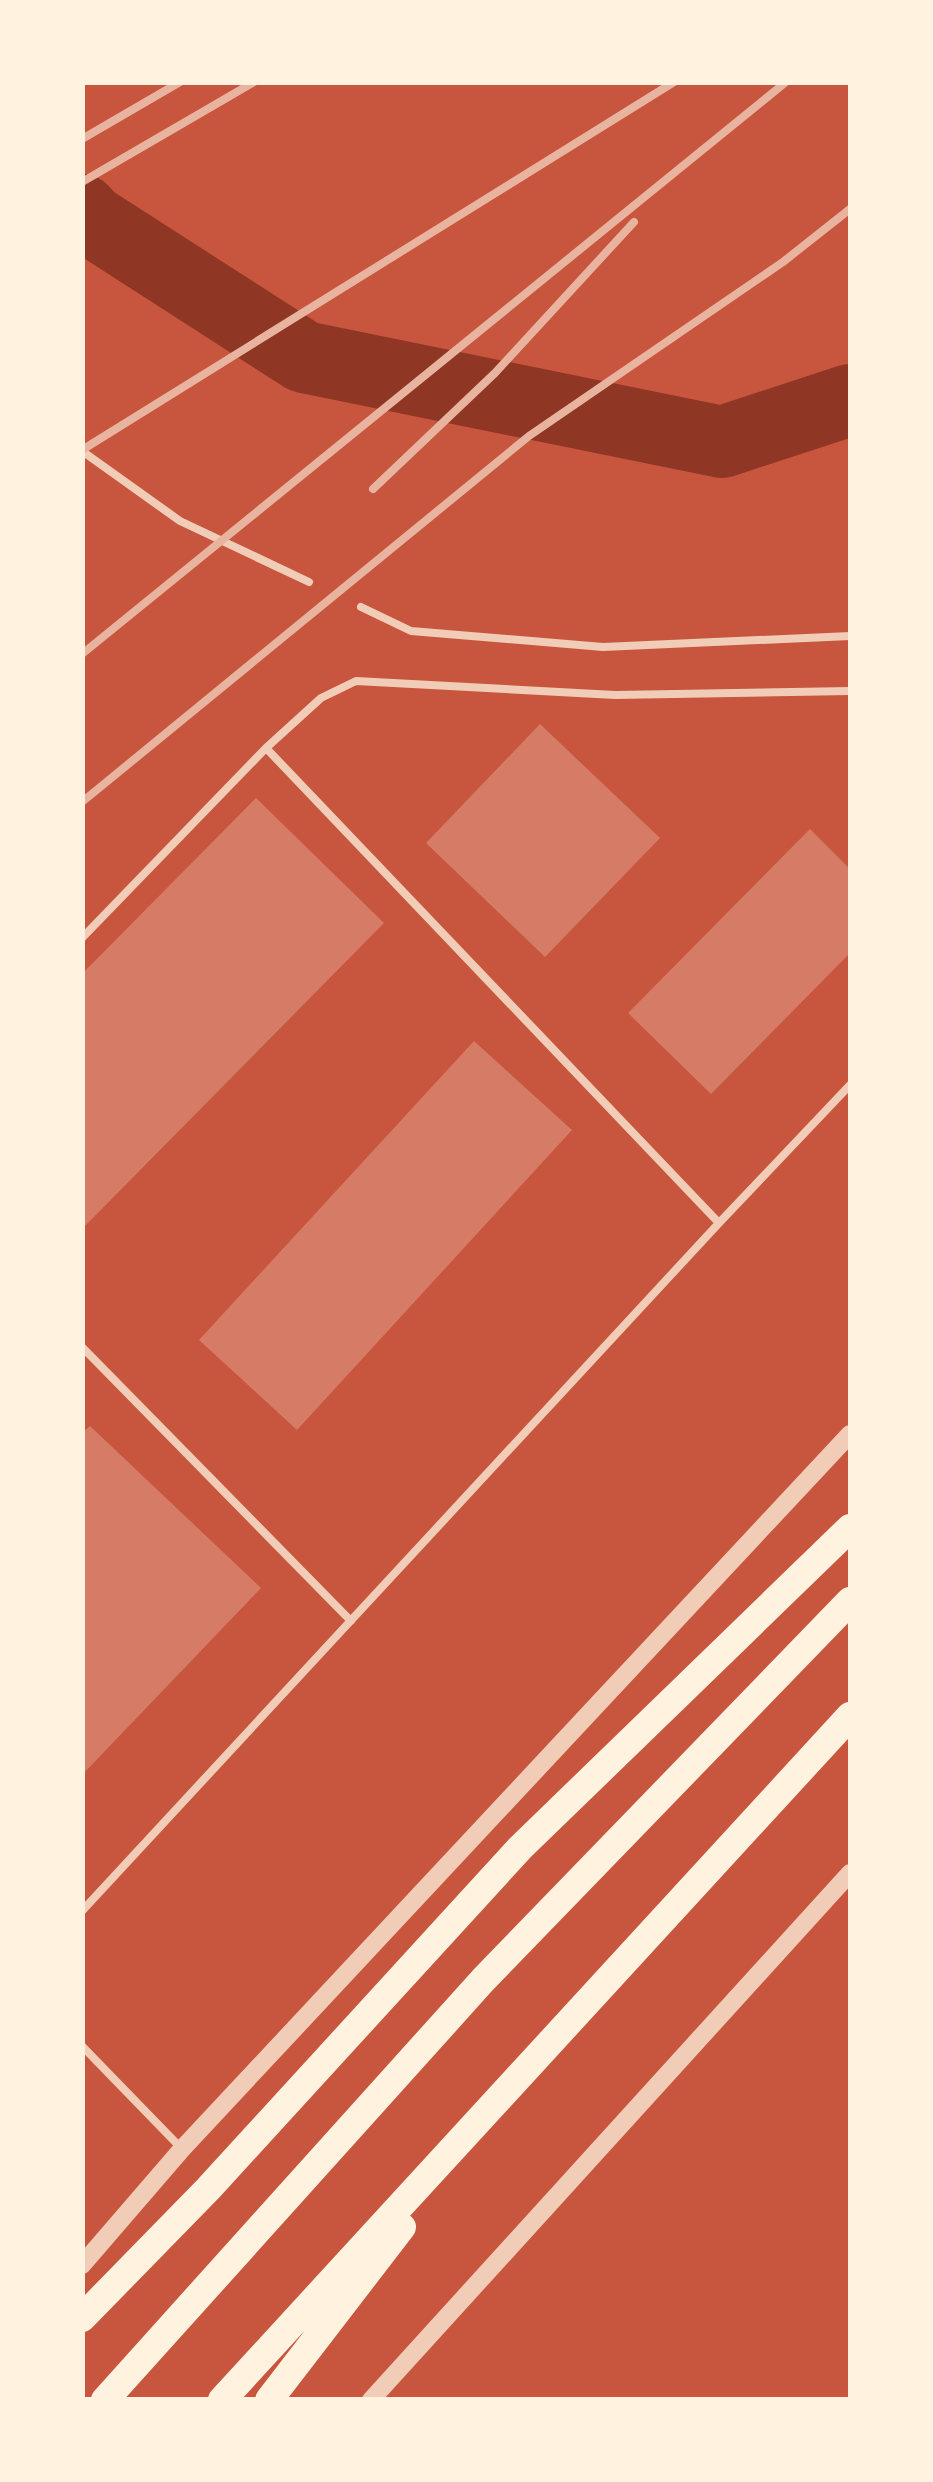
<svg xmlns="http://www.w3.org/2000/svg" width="933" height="2482" viewBox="0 0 933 2482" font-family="'Nunito Sans',sans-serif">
	<rect width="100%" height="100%" fill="#c8553d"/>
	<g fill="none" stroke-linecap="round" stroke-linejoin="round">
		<path stroke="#8f3625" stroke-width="72" d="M 82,210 L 91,220 L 304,357 L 722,442 L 850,400"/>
	</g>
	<path fill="#d67c66" d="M 540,724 L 660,838 L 545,957 L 426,843 Z
		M 256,798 L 384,923 L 82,1229 L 82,974 Z
		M 810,829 L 850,869 L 850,953 L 711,1094 L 628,1013 Z
		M 474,1041 L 572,1130 L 297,1430 L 199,1340 Z
		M 90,1426 L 261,1588 L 82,1775 L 82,1433 Z"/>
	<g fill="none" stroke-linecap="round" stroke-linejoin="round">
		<path stroke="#f1ccb7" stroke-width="8" d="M 82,451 L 180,521 L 309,582
			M 361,607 L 411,631 L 603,647 L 850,636
			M 266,748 L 719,1223
			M 82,938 L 266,748 L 321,698 L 356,681 L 615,695 L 850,691
			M 82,1347 L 351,1621
			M 82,1911 L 719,1223 L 850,1085
			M 82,2046 L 182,2149"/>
		<path stroke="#f1ccb7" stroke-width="18" d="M 82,2265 L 182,2149 L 850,1434
			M 371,2400 L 850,1873"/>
		<path stroke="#fff3e0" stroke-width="28" d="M 82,2318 L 208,2189 L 520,1848 L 850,1528
			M 105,2400 L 483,1980 L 850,1601
			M 222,2400 L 850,1716
			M 269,2400 L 402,2227"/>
		<path stroke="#e9b49f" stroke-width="8" d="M 82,139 L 180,82
			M 82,182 L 254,82
			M 82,450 L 674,82
			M 373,489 L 495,373 L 634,222
			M 82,654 L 786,82
			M 82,802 L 529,436 L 783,262 L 850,209"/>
	</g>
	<rect width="933" height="2482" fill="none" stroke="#fff3e0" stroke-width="170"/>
</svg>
